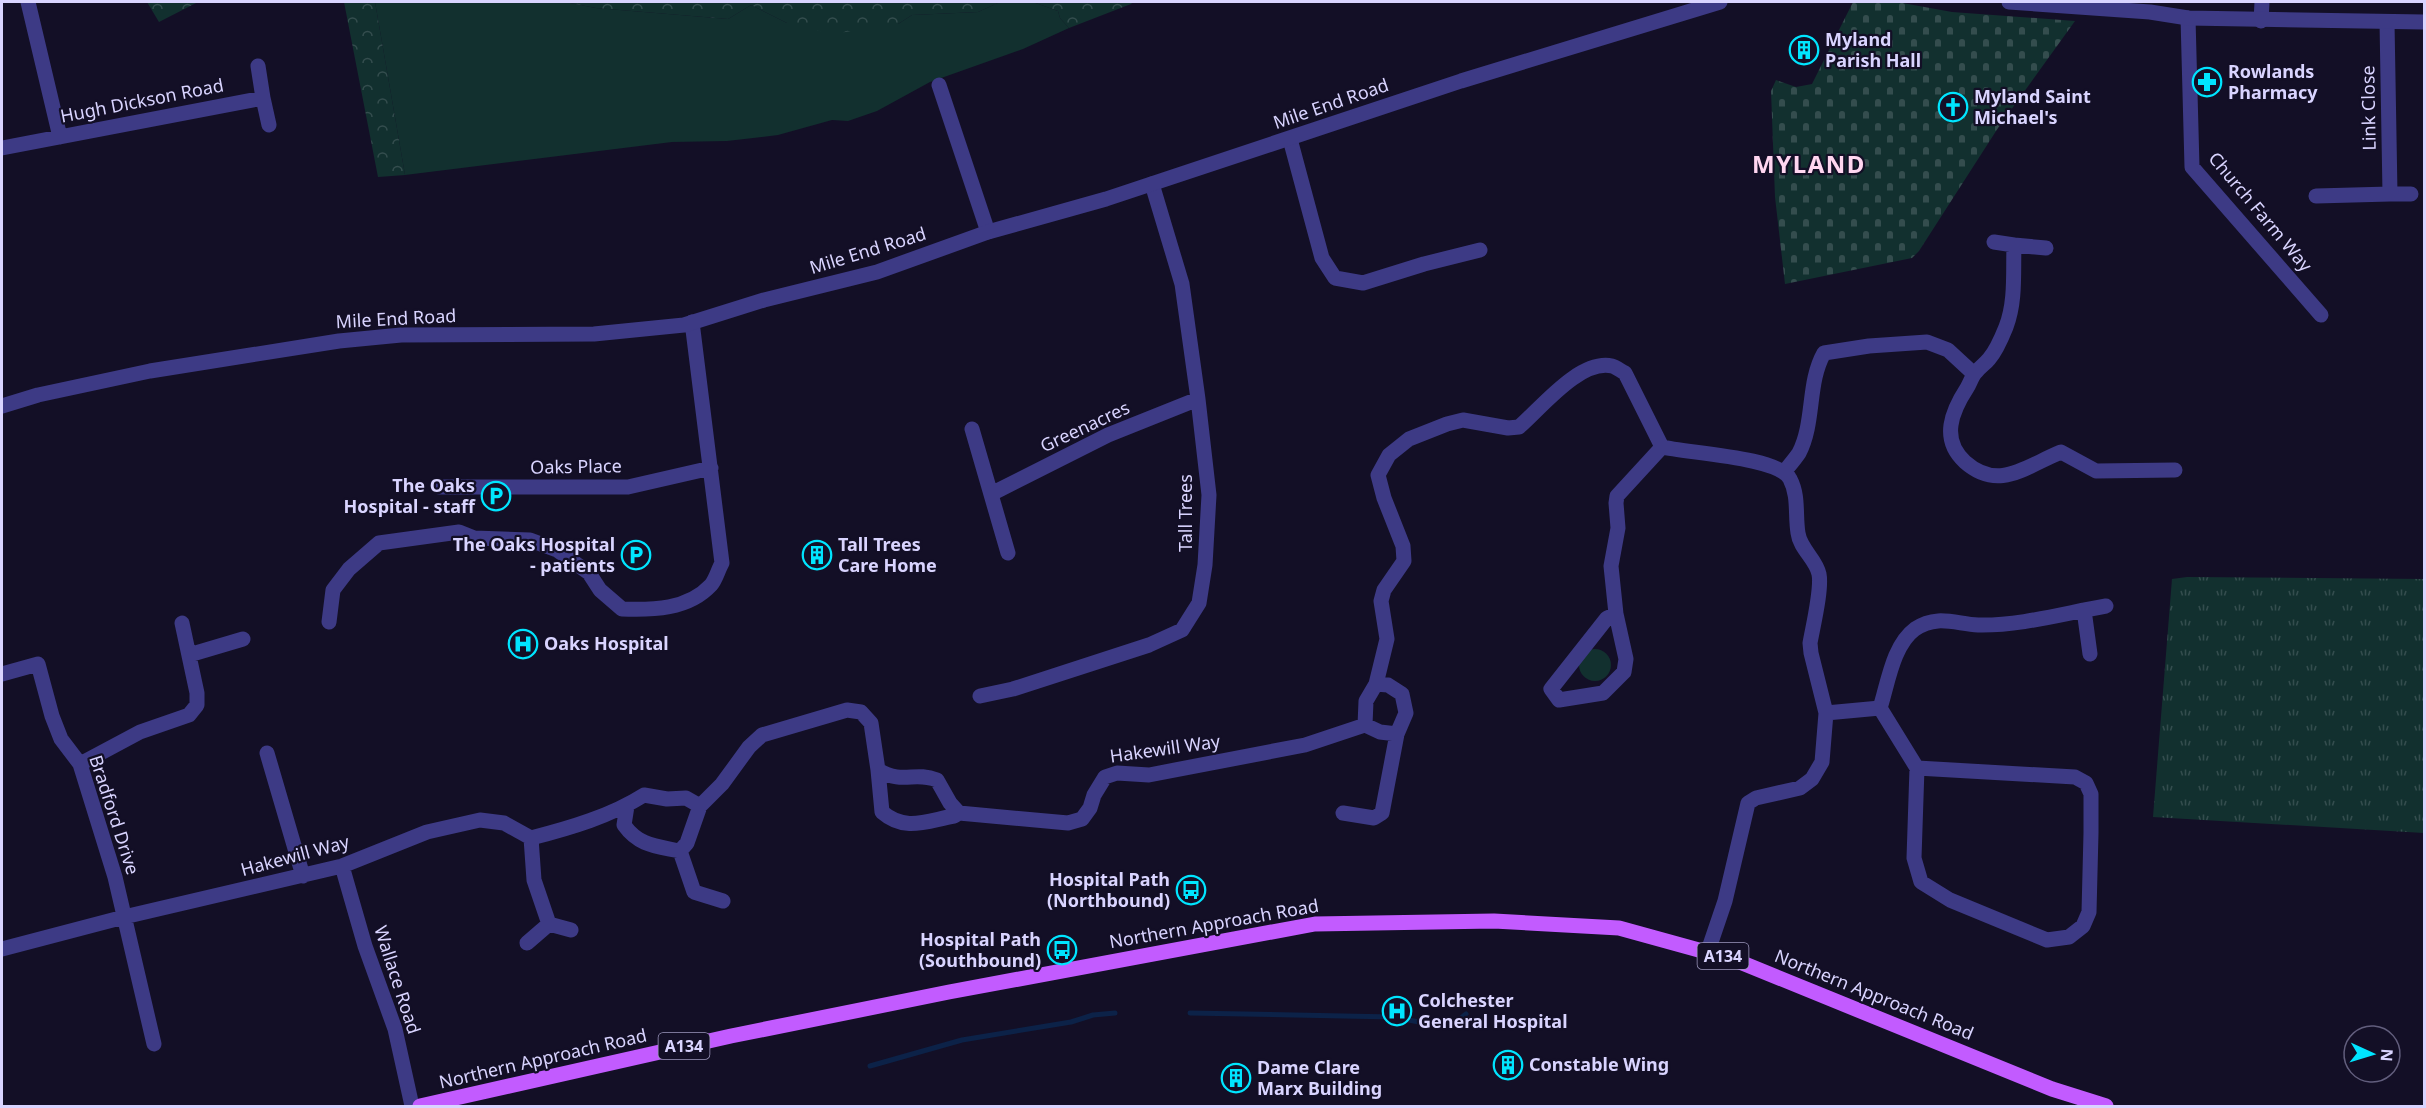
<svg xmlns="http://www.w3.org/2000/svg" width="2426" height="1108" viewBox="0 0 2426 1108" font-family="'Noto Sans',sans-serif">
	<defs>
		<pattern id="forest-crowns" width="20" height="18" patternUnits="userSpaceOnUse" patternTransform="scale(1.5)"><rect width="20" height="18" fill="#12302f"/><path d="M2 6a3 3 0 1 1 6 0M12 15a3 3 0 1 1 6 0" fill="none" stroke="#344d4e"/></pattern>
		<pattern id="cemetery-stones" width="16" height="16" patternUnits="userSpaceOnUse" patternTransform="scale(1.5)"><rect width="16" height="16" fill="#12302f"/><path d="M2 7V4a2 2 0 0 1 4 0v3zM10 15v-3a2 2 0 0 1 4 0v3z" fill="#344d4e"/></pattern>
		<pattern id="park-tufts" width="24" height="20" patternUnits="userSpaceOnUse" patternTransform="scale(1.5)"><rect width="24" height="20" fill="#12302f"/><path d="M3 7l-1-3M5 7V3M7 7l1-3M15 17l-1-3M17 17v-4M19 17l1-3" fill="none" stroke="#344d4e"/></pattern>
	</defs>
	<rect width="100%" height="100%" fill="#130f26"/>
	<path fill="#12302f" d="M 375,2 L 565,2 L 596,8 L 728,19 L 751,5 L 787,23 L 898,24 L 912,15 L 978,12 L 1000,2 L 1033,2 L 1058,11 L 1060,18 L 1069,28 L 1023,49 L 930,82 L 877,111 L 848,121 L 832,120 L 778,135 L 727,141 L 672,142 L 405,175 Z
		M1579 665a16 16 0 1 1 32 0a16 16 0 1 1-32 0Z"/>
	<path fill="url(#forest-crowns)" d="M 147,2 L 198,2 L 159,22 Z
		M 344,2 L 375,2 L 405,175 L 378,177 Z
		M 565,2 L 1000,2 L 978,12 L 912,15 L 898,24 L 832,34 L 787,23 L 751,5 L 728,19 L 596,8 Z
		M 1033,2 L 1133,2 L 1131,4 L 1069,28 L 1060,18 L 1058,11 Z"/>
	<path fill="url(#cemetery-stones)" d="M 1853,2 L 1897,2 L 1952,12 L 2075,21 L 1998,128 L 1919,251 L 1912,258 L 1785,284 L 1775,197 L 1771,91 L 1776,80 L 1796,87 L 1812,84 Z"/>
	<path fill="url(#park-tufts)" d="M 2187,577 L 2424,579 L 2424,833 L 2153,817 L 2172,579 Z"/>
	<g fill="none" stroke-linecap="round" stroke-linejoin="round">
		<path stroke="#0c2248" stroke-width="5" d="M 1190,1013 L 1393,1017 L 1440,1026 L 1456,1022 L 1466,1014
			M 870,1066 L 962,1040 L 1071,1022 L 1093,1015 L 1115,1013"/>
		<path stroke="#3d3a85" stroke-width="15" d="M 28,2 L 60,137
			M 2188,18 L 2192,167 L 2321,315
			M 2261,21 L 2262,2
			M 258,66 L 263,98
			M 939,85 L 988,232
			M 1290,139 L 1322,258 L 1335,278 L 1363,283 L 1424,264 L 1480,250
			M 2,148 L 263,98 L 269,125
			M 2390,194 L 2411,194
			M 2316,196 L 2390,194 L 2387,22
			M 1994,242 L 2014,245 C 2013,272 2016,301 2006,327 C 2002,337 1996,351 1989,359 C 1985,364 1980,367 1976,372 C 1972,376 1970,383 1967,388 C 1952,411 1940,439 1965,462 C 1999,492 2026,466 2061,452 L 2096,471 L 2175,470
			M 2014,245 L 2046,248
			M 972,429 L 1008,553
			M 1784,472 C 1789,466 1795,459 1799,453 C 1815,422 1807,383 1824,353 L 1869,346 L 1927,342 L 1948,350 L 1974,374
			M 439,487 L 628,487 L 711,468
			M 991,494 L 1108,435 L 1198,399
			M 2084,610 L 2090,654
			M 1616,614 L 1626,659 L 1624,672 L 1603,693 L 1559,700 L 1551,689 L 1607,618 L 1616,614 L 1611,566 L 1618,528 L 1616,503 L 1617,496 L 1662,447
			M 329,622 L 333,590 L 349,569 L 379,543 L 459,532 L 474,538 L 530,540 L 557,550 L 589,573 L 600,590 L 622,609 C 652,610 688,610 711,585 C 716,579 718,570 722,563 L 692,322
			M 189,655 L 243,639
			M 2,674 L 38,664 L 52,716 L 61,739 L 80,764 L 115,877 L 154,1044
			M 980,696 L 1013,689 L 1149,645 L 1182,630 L 1199,603 L 1205,565 L 1209,495 L 1198,399 L 1182,284 L 1152,184
			M 1880,708 C 1888,683 1893,645 1915,629 C 1937,614 1956,624 1978,625 C 2020,626 2065,613 2106,606
			M 1826,713 L 1880,708 L 1917,768 L 1914,858 L 1921,882 L 1950,900 L 2047,940 L 2069,937 L 2083,926 L 2089,912 L 2091,833 L 2091,794 L 2086,783 L 2075,777 L 1917,768
			M 1365,725 L 1366,701 L 1376,684 L 1387,639 L 1381,601 L 1384,590 L 1404,561 L 1403,546 L 1384,498 L 1378,475 L 1389,455 L 1409,439 L 1447,424 L 1463,420 L 1508,428 L 1519,427 C 1542,407 1580,359 1612,366 C 1616,367 1621,371 1625,373 L 1662,447 C 1687,453 1779,457 1790,479 C 1799,496 1795,515 1798,533 C 1800,549 1816,559 1819,574 C 1822,589 1813,626 1810,643 L 1811,653 L 1826,713 L 1822,762 L 1812,779 L 1800,788 L 1756,798 L 1748,803 L 1725,901 L 1708,951
			M 267,753 L 303,876
			M 80,764 L 140,732 L 189,715 L 197,705 L 197,693 L 182,623
			M 878,770 L 882,812 C 905,832 926,821 954,816 L 959,813 L 1068,823 L 1082,819 L 1090,808 L 1094,795 L 1105,777 L 1117,773 L 1149,775 L 1305,745 L 1365,725 L 1380,732 L 1397,734
			M 627,806 L 624,825 C 639,846 656,846 680,851 L 687,843 L 700,806 L 722,784 L 749,747 L 762,735 L 847,710 L 861,712 L 871,723 L 878,770 C 904,785 913,771 937,780 L 950,803 L 959,813
			M 1343,813 L 1374,818 L 1382,813 L 1397,734 L 1406,713 L 1402,694 L 1388,685 L 1376,684
			M 531,838 L 534,880 L 549,924
			M 680,851 L 694,892 L 723,901
			M 342,866 L 365,946 L 395,1029 L 412,1106
			M 527,943 L 549,924 L 571,930
			M 2,949 L 124,917 L 342,866 L 427,832 L 480,820 L 504,823 L 531,838 C 570,828 611,816 644,795 L 667,799 L 686,798 L 700,806"/>
		<path stroke="#3d3a85" stroke-width="15" d="M 2009,2 L 2150,12 L 2188,18 L 2424,22
			M 2,406 L 38,395 L 150,371 L 339,341 L 401,335 L 594,334 L 684,325 L 764,300 L 877,272 L 988,232 L 1106,199 L 1461,81 L 1720,2"/>
		<path stroke="#c25bff" stroke-width="15" d="M 420,1106 L 731,1036 L 949,992 L 1315,924 L 1494,921 L 1619,928 L 1735,960 L 2052,1089 L 2106,1106"/>
	</g>
	<defs>
		<g id="building-ring" transform="scale(1.5)"><circle r="9.5" fill="#130f26" stroke="#00e5ff" stroke-width="1.5"/><path d="M-4-6H4V6H1V3H-1V6H-4ZM-2.5-4.3h1.7v1.8h-1.7ZM.8-4.3h1.7v1.8H.8ZM-2.5-1h1.7V.8h-1.7ZM.8-1h1.7V.8H.8Z" fill="#00e5ff"/></g>
		<g id="pharmacy-ring" transform="scale(1.5)"><circle r="9.5" fill="#130f26" stroke="#00e5ff" stroke-width="1.5"/><path d="M-2-6h4v4h4v4h-4v4h-4v-4h-4v-4h4Z" fill="#00e5ff"/></g>
		<g id="church-ring" transform="scale(1.5)"><circle r="9.5" fill="#130f26" stroke="#00e5ff" stroke-width="1.5"/><path d="M-1.2-6h2.4v3.5h3.3v2.4h-3.3V6h-2.4V-.1h-3.3v-2.4h3.3Z" fill="#00e5ff"/></g>
		<g id="parking-ring" transform="scale(1.5)"><circle r="9.5" fill="#130f26" stroke="#00e5ff" stroke-width="1.5"/><path d="M-3.5-5.5H1a3.5 3.5 0 0 1 0 7H-1V5.5H-3.5ZM-1-3.4V-.6H.8a1.4 1.4 0 0 0 0-2.8Z" fill="#00e5ff"/></g>
		<g id="hospital-ring" transform="scale(1.5)"><circle r="9.5" fill="#130f26" stroke="#00e5ff" stroke-width="1.5"/><path d="M-5-5h3v3.5h4V-5h3V5h-3V1.5h-4V5h-3Z" fill="#00e5ff"/></g>
		<g id="bus-ring" transform="scale(1.5)"><circle r="9.5" fill="#130f26" stroke="#00e5ff" stroke-width="1.5"/><path d="M-5-6H5V4H4V6H2V4H-2V6H-4V4H-5ZM-3.5-4V0h7V-4ZM-3.5 1.2v1.5H-2V1.2ZM2 1.2v1.5H3.5V1.2Z" fill="#00e5ff"/></g>
	</defs>
	<g fill-rule="evenodd">
		<use href="#building-ring" x="1804" y="50"/>
		<use href="#pharmacy-ring" x="2207" y="82"/>
		<use href="#church-ring" x="1953" y="107"/>
		<use href="#parking-ring" x="496" y="496"/>
		<use href="#parking-ring" x="636" y="555"/>
		<use href="#building-ring" x="817" y="555"/>
		<use href="#hospital-ring" x="523" y="644"/>
		<use href="#bus-ring" x="1191" y="890"/>
		<use href="#bus-ring" x="1062" y="950"/>
		<use href="#hospital-ring" x="1397" y="1011"/>
		<use href="#building-ring" x="1508" y="1065"/>
		<use href="#building-ring" x="1236" y="1078"/>
	</g>
	<g text-anchor="middle" stroke-width="4.5" stroke-linejoin="round" paint-order="stroke">
		<g fill="#130f26" stroke="#9e99be" stroke-width="1.5">
			<rect x="1697.5" y="943" width="51" height="26" rx="4.5"/>
			<rect x="658.5" y="1033" width="51" height="26" rx="4.5"/>
		</g>
		<g font-size="16" font-weight="bold" fill="#d9d4ff">
			<text x="1723" y="962">A134</text>
			<text x="684" y="1052">A134</text>
		</g>
		<g font-size="18" font-weight="bold" fill="#d9d4ff" stroke="#130f26" text-anchor="start">
			<text x="1825" y="46">Myland<tspan x="1825" dy="21">Parish Hall</tspan></text>
			<text x="2228" y="78">Rowlands<tspan x="2228" dy="21">Pharmacy</tspan></text>
			<text x="1974" y="103">Myland Saint<tspan x="1974" dy="21">Michael's</tspan></text>
			<text x="475" y="492" text-anchor="end">The Oaks<tspan x="475" dy="21">Hospital - staff</tspan></text>
			<text x="615" y="551" text-anchor="end">The Oaks Hospital<tspan x="615" dy="21">- patients</tspan></text>
			<text x="838" y="551">Tall Trees<tspan x="838" dy="21">Care Home</tspan></text>
			<text x="544" y="650">Oaks Hospital</text>
			<text x="1170" y="886" text-anchor="end">Hospital Path<tspan x="1170" dy="21">(Northbound)</tspan></text>
			<text x="1041" y="946" text-anchor="end">Hospital Path<tspan x="1041" dy="21">(Southbound)</tspan></text>
			<text x="1418" y="1007">Colchester<tspan x="1418" dy="21">General Hospital</tspan></text>
			<text x="1529" y="1071">Constable Wing</text>
			<text x="1257" y="1074">Dame Clare<tspan x="1257" dy="21">Marx Building</tspan></text>
		</g>
		<g font-size="18" fill="#d9d4ff" stroke="#130f26">
			<text transform="translate(142 101) rotate(-11)" y="6">Hugh Dickson Road</text>
			<text transform="translate(1331 104) rotate(-19)" y="6">Mile End Road</text>
			<text transform="translate(2369 108) rotate(-91)" y="6">Link Close</text>
			<text transform="translate(2260 212) rotate(50)" y="6">Church Farm Way</text>
			<text transform="translate(868 251) rotate(-17)" y="6">Mile End Road</text>
			<text transform="translate(396 319) rotate(-3)" y="6">Mile End Road</text>
			<text transform="translate(1085 427) rotate(-25)" y="6">Greenacres</text>
			<text transform="translate(576 467) rotate(-1)" y="6">Oaks Place</text>
			<text transform="translate(1186 513) rotate(-90)" y="6">Tall Trees</text>
			<text transform="translate(1165 749) rotate(-8)" y="6">Hakewill Way</text>
			<text transform="translate(114 815) rotate(72)" y="6">Bradford Drive</text>
			<text transform="translate(295 856) rotate(-15)" y="6">Hakewill Way</text>
			<text transform="translate(1214 924) rotate(-10)" y="6">Northern Approach Road</text>
			<text transform="translate(397 980) rotate(72)" y="6">Wallace Road</text>
			<text transform="translate(1874 995) rotate(22)" y="6">Northern Approach Road</text>
			<text transform="translate(543 1059) rotate(-13)" y="6">Northern Approach Road</text>
		</g>
		<g font-size="24" font-weight="bold" letter-spacing="1.5" fill="#ffd6f0" stroke="#130f26">
			<text x="1809" y="173">MYLAND</text>
		</g>
	</g>
	<rect width="2426" height="1108" fill="none" stroke="#d9d4ff" stroke-width="6"/>
	<g transform="translate(2372 1054) rotate(94)"><circle r="28" fill="#130f26" stroke="#625e7d" stroke-width="1.5"/>
	<path d="M0-4.5L10 22L0 15L-10 22Z" fill="#00e5ff"/>
	<text y="-9" font-size="16" font-weight="bold" text-anchor="middle" fill="#d9d4ff">N</text>
	</g>
</svg>
